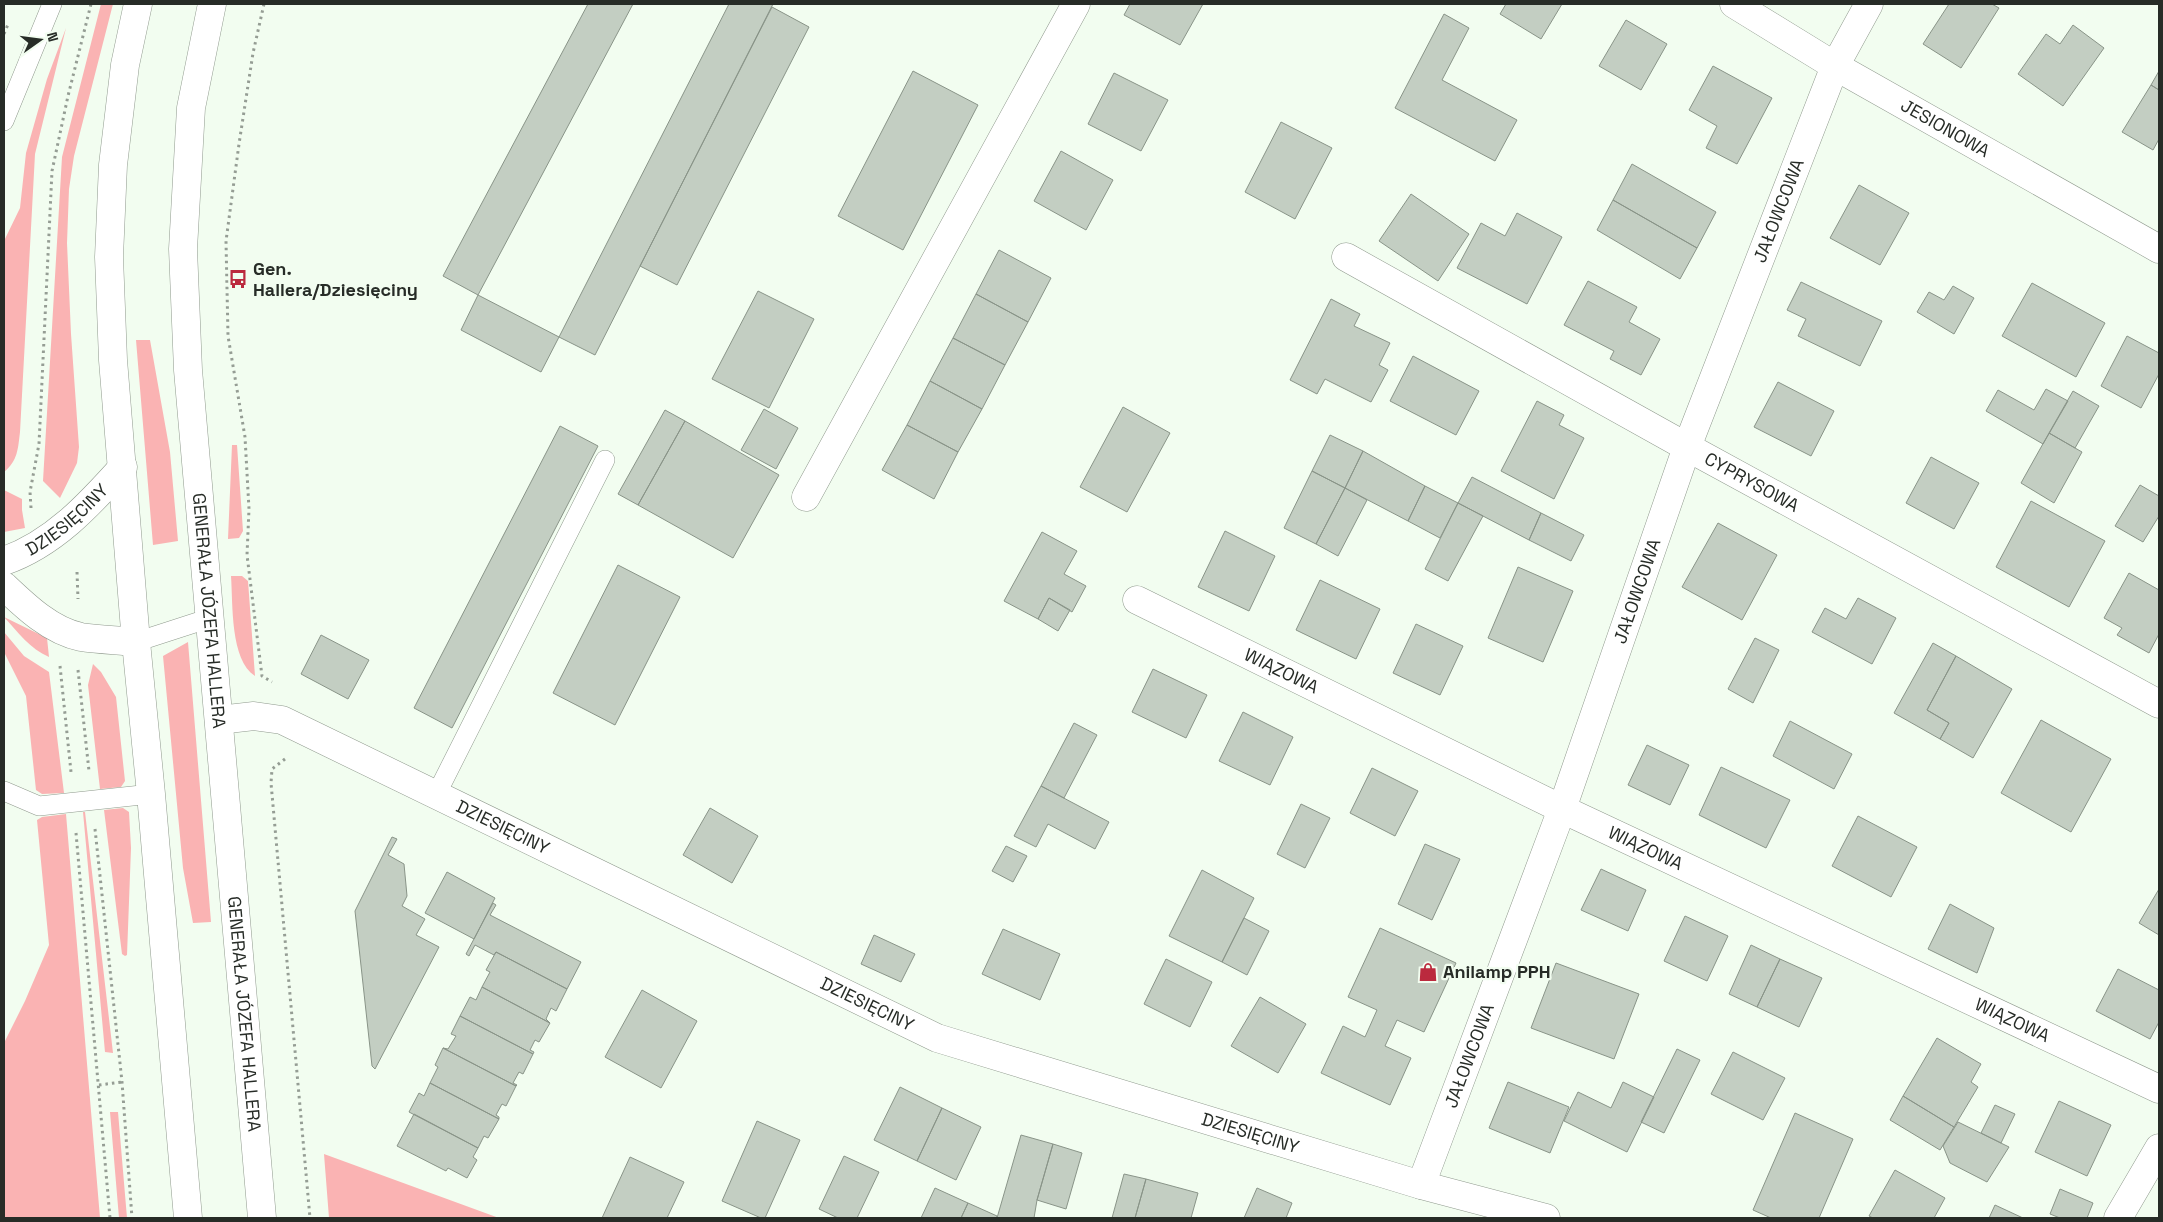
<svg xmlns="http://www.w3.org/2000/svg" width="2163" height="1222" viewBox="0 0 2163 1222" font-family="'Space Grotesk',sans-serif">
	<rect width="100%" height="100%" fill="#f2fdf0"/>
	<path fill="#fab3b3" d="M 101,4 L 113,4 L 74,156 L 69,189 L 67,243 L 71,334 L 79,447 L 77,463 L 60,498 L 43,481 L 62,157 Z
		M 66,28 L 35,154 L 20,432 C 18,448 18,461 4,472 L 4,241 L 20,208 L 26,153 L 47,79 Z
		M 136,340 L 150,340 L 170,452 L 178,541 L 153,545 Z
		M 232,445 L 237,445 L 243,531 L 239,538 L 228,539 Z
		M 4,490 L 22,499 L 22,510 L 25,528 L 4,532 Z
		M 231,576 L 242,576 L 248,581 L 255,676 C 230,660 233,604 231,576 Z
		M 4,617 L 47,638 L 49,657 C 30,649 18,632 4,617 Z
		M 4,632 L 24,656 L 49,672 L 64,793 L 42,794 L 36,790 L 26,696 L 4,652 Z
		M 188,642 L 211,922 L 193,923 L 183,868 L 163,656 Z
		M 93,664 L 101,672 L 116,697 L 125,781 L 121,787 L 100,789 L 88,685 Z
		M 123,808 L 129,812 L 131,848 L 127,955 L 125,956 L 122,954 L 104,810 Z
		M 83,812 L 85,812 L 113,1053 L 105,1052 Z
		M 66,814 L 100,1218 L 4,1218 L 4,1043 L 25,1001 L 49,945 L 37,820 L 42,817 Z
		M 110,1112 L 118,1112 L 127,1218 L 119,1218 Z
		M 324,1154 L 499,1218 L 329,1218 Z"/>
	<path fill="#c3cec2" stroke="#899488" d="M 588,4 L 633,4 L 478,295 L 443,276 Z
		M 729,4 L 773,4 L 595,355 L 559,337 Z
		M 1130,4 L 1203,4 L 1180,45 L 1124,15 Z
		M 1506,4 L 1562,4 L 1541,39 L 1500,14 Z
		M 1949,4 L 1992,4 L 1999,8 L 1961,68 L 1923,44 Z
		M 772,7 L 809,27 L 677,285 L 640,266 Z
		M 1444,14 L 1469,28 L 1442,80 L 1517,120 L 1495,161 L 1395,108 Z
		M 1626,20 L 1667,44 L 1641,90 L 1599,66 Z
		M 2073,25 L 2104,48 L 2063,106 L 2018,74 L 2046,34 L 2060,44 Z
		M 1713,66 L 1772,98 L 1737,164 L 1706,148 L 1717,126 L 1689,110 Z
		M 913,71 L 978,105 L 903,250 L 838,216 Z
		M 2159,71 L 2159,90 L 2151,85 Z
		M 1114,73 L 1168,100 L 1141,151 L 1088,124 Z
		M 2151,85 L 2159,90 L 2159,139 L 2153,150 L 2122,132 Z
		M 1281,122 L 1332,148 L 1295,219 L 1245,192 Z
		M 1061,151 L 1113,180 L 1086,230 L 1034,201 Z
		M 1632,164 L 1716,212 L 1697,248 L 1613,200 Z
		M 1859,185 L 1909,213 L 1880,265 L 1830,238 Z
		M 1411,194 L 1469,234 L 1438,281 L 1379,241 Z
		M 1613,200 L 1697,248 L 1680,279 L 1597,230 Z
		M 1517,213 L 1562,237 L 1527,304 L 1457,268 L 1481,223 L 1505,236 Z
		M 999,250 L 1051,278 L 1028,322 L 976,294 Z
		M 1588,281 L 1637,307 L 1629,322 L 1660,339 L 1641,375 L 1610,359 L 1614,351 L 1564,325 Z
		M 1801,282 L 1882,321 L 1860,366 L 1798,336 L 1806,319 L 1787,310 Z
		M 2032,283 L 2105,323 L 2076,377 L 2002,336 Z
		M 1953,286 L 1974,298 L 1954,334 L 1917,312 L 1929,292 L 1944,300 Z
		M 758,291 L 814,319 L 769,408 L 712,379 Z
		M 976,294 L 1028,322 L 1005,365 L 953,338 Z
		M 478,295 L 559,337 L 541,372 L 461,330 Z
		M 1331,299 L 1360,314 L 1354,326 L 1390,343 L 1379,365 L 1388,370 L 1371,402 L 1325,379 L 1317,394 L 1290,380 Z
		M 2127,336 L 2159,353 L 2159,374 L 2141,408 L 2101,386 Z
		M 953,338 L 1005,365 L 982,409 L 930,381 Z
		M 1413,356 L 1479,391 L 1456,435 L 1390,401 Z
		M 930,381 L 982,409 L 958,452 L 907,425 Z
		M 1778,382 L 1834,411 L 1811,456 L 1754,427 Z
		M 2046,389 L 2068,401 L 2043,444 L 1986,411 L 1998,390 L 2034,410 Z
		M 2073,391 L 2099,406 L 2075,448 L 2049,433 Z
		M 1537,401 L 1564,415 L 1559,425 L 1584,438 L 1554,499 L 1501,471 Z
		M 1123,407 L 1170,433 L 1127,512 L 1080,487 Z
		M 764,409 L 798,428 L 776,469 L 741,450 Z
		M 665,410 L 685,421 L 638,505 L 618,494 Z
		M 685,421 L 779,475 L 733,558 L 638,505 Z
		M 907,425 L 958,452 L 934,499 L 882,470 Z
		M 560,426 L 598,446 L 452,728 L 414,708 Z
		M 2049,433 L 2082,452 L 2054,503 L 2021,483 Z
		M 1330,435 L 1363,451 L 1345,488 L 1312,471 Z
		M 1363,451 L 1425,486 L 1408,521 L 1345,488 Z
		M 1931,457 L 1979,483 L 1954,529 L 1906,503 Z
		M 1312,471 L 1345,488 L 1316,544 L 1284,528 Z
		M 1472,477 L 1541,513 L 1529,540 L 1458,503 Z
		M 2140,485 L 2159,496 L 2159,516 L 2143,542 L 2115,526 Z
		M 1425,486 L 1458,503 L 1440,538 L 1408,521 Z
		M 1345,488 L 1367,500 L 1338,556 L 1316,544 Z
		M 2031,501 L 2105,541 L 2069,607 L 1996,567 Z
		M 1458,503 L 1483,516 L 1448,581 L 1425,569 Z
		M 1541,513 L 1584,535 L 1571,561 L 1529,540 Z
		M 1718,523 L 1777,555 L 1742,620 L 1682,587 Z
		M 1225,531 L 1275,556 L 1249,611 L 1198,587 Z
		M 1042,532 L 1077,551 L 1064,574 L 1086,586 L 1072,612 L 1049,598 L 1038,619 L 1004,601 Z
		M 618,565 L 680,597 L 615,725 L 553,693 Z
		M 1518,567 L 1573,591 L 1543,662 L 1488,638 Z
		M 2129,573 L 2159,590 L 2159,634 L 2149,653 L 2117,635 L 2122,628 L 2104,618 Z
		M 1320,580 L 1380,609 L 1356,659 L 1296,630 Z
		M 1049,598 L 1070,610 L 1058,631 L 1038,619 Z
		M 1858,598 L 1896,618 L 1872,664 L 1812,632 L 1825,608 L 1846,619 Z
		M 1416,624 L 1463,646 L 1440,695 L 1393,673 Z
		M 321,635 L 369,660 L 348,699 L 301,674 Z
		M 1755,638 L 1779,650 L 1753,703 L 1728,689 Z
		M 1933,643 L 1956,656 L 1927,710 L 1949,723 L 1940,739 L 1894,713 Z
		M 1956,656 L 2012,689 L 1973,758 L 1940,739 L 1949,723 L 1927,710 Z
		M 1153,669 L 1207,695 L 1186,738 L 1132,712 Z
		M 1243,712 L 1293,737 L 1270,785 L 1219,761 Z
		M 2041,720 L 2111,759 L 2071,832 L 2001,793 Z
		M 1790,721 L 1852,754 L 1834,789 L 1773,756 Z
		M 1074,723 L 1097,735 L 1064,798 L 1041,786 Z
		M 1647,745 L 1689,765 L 1670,805 L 1628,785 Z
		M 1721,767 L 1790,800 L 1766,848 L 1699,815 Z
		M 1372,768 L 1418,791 L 1395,836 L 1350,813 Z
		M 1041,786 L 1109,822 L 1095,849 L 1048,824 L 1036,847 L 1014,836 Z
		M 1301,804 L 1330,818 L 1305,868 L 1277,854 Z
		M 710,808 L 758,836 L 732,883 L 683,855 Z
		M 1858,816 L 1917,847 L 1891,897 L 1832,866 Z
		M 392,837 L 397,839 L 388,855 L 404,864 L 407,896 L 402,906 L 425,919 L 416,935 L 439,947 L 375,1069 L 372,1066 L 355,911 Z
		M 1425,844 L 1460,859 L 1432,920 L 1398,904 Z
		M 1006,846 L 1027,856 L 1013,882 L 992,871 Z
		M 1601,869 L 1646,890 L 1628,931 L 1581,910 Z
		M 1202,870 L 1254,898 L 1222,962 L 1169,936 Z
		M 447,872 L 495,898 L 474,939 L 425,913 Z
		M 2159,889 L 2159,935 L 2139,923 Z
		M 493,903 L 496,905 L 490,915 L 581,962 L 567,989 L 496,952 L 494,955 L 475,945 L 469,956 L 466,954 Z
		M 1950,904 L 1994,928 L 1977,973 L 1928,949 Z
		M 1685,916 L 1728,936 L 1707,981 L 1664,961 Z
		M 1244,918 L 1269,931 L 1247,975 L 1222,962 Z
		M 1380,928 L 1456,963 L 1424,1032 L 1397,1020 L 1385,1046 L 1411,1058 L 1390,1105 L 1321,1073 L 1343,1026 L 1365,1037 L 1377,1010 L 1348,997 Z
		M 1003,929 L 1060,954 L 1040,1000 L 982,974 Z
		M 874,935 L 915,954 L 901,982 L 861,964 Z
		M 1751,945 L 1780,959 L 1757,1007 L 1729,994 Z
		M 496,952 L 567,989 L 556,1011 L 551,1008 L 546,1019 L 550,1023 L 482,987 L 490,972 L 486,970 Z
		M 1166,959 L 1212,982 L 1190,1027 L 1144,1004 Z
		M 1780,959 L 1822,978 L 1799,1027 L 1757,1007 Z
		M 1556,963 L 1639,994 L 1614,1059 L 1531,1028 Z
		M 2118,969 L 2159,990 L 2159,1022 L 2150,1039 L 2096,1011 Z
		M 482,987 L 550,1023 L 539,1042 L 535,1040 L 530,1050 L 534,1052 L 533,1054 L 460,1016 L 470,997 L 476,1000 Z
		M 642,990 L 697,1021 L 661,1088 L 605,1057 Z
		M 1260,997 L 1306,1024 L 1278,1073 L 1231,1046 Z
		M 460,1016 L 533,1054 L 523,1074 L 519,1072 L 513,1083 L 517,1085 L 516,1086 L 443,1048 L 448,1049 L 456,1036 L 451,1034 Z
		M 1937,1038 L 1981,1064 L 1971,1082 L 1978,1087 L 1954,1127 L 1903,1096 Z
		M 443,1048 L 516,1086 L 506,1106 L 502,1104 L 496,1115 L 499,1117 L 499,1119 L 430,1083 L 438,1067 L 435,1065 Z
		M 1677,1049 L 1700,1060 L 1664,1133 L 1641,1122 Z
		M 1733,1052 L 1785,1078 L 1763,1120 L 1711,1094 Z
		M 1508,1082 L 1569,1107 L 1550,1153 L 1489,1128 Z
		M 1623,1082 L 1654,1097 L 1627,1152 L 1564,1121 L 1578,1092 L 1611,1108 Z
		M 430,1083 L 499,1119 L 488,1138 L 484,1136 L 478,1148 L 409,1112 L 419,1093 L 424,1096 Z
		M 900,1087 L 942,1108 L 917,1161 L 874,1140 Z
		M 1903,1096 L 1954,1127 L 1940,1150 L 1890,1120 Z
		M 2059,1101 L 2111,1125 L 2087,1176 L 2035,1152 Z
		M 1995,1105 L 2015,1114 L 2001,1143 L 1981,1133 Z
		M 942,1108 L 981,1127 L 956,1180 L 917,1161 Z
		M 1795,1113 L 1853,1139 L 1819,1218 L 1771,1218 L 1753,1210 Z
		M 414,1114 L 478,1148 L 473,1157 L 477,1160 L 467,1178 L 448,1168 L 446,1171 L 397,1146 Z
		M 757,1121 L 800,1140 L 765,1218 L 761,1218 L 722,1201 Z
		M 1958,1122 L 2009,1147 L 1987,1182 L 1950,1163 L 1943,1146 Z
		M 1021,1135 L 1053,1144 L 1037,1200 L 1034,1218 L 997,1218 Z
		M 1053,1144 L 1082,1153 L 1066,1209 L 1037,1200 Z
		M 844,1156 L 879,1172 L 857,1218 L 838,1218 L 819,1209 Z
		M 630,1157 L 684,1182 L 667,1218 L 602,1218 Z
		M 1895,1170 L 1945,1198 L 1934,1218 L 1873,1218 L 1869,1216 Z
		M 1124,1174 L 1146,1179 L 1135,1218 L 1112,1218 Z
		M 1146,1179 L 1198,1193 L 1191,1218 L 1135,1218 Z
		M 935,1188 L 968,1203 L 961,1218 L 921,1218 Z
		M 1257,1188 L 1292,1203 L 1286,1218 L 1244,1218 Z
		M 2060,1189 L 2093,1203 L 2087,1218 L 2060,1218 L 2050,1214 Z
		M 968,1203 L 997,1216 L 996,1218 L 961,1218 Z
		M 1995,1205 L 2023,1218 L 1989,1218 Z"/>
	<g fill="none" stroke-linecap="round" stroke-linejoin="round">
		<g stroke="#909a8e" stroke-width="20">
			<path id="lane" d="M 4,121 L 52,4
				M 136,642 L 210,618
				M 4,791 L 39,806 L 151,794
				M 436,795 L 605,460"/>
		</g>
		<g stroke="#909a8e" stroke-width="29">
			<g id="street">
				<path id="s1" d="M 1734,4 L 1835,66 L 2159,249"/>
				<path id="s2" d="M 1346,257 L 1687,447 L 2159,704"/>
				<path d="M 806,497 L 1076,4"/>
				<path id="s3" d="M 1137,600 L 1562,809 L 2159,1089"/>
				<path id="s4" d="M 219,720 L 254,716 L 282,720 L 937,1038 L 1421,1185 L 1546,1218"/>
				<path id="s5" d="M 1421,1185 L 1562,809 L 1687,447 L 1835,66 L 1869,4"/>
				<path d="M 2118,1218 L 2159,1148"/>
			</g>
		</g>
		<g stroke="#909a8e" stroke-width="29">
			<g id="secondary">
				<path d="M 138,4 L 125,65 L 113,165 L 109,257 L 113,360 L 136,642 L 151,794 L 188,1218"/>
				<path id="s6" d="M 212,4 L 191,108 L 183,249 L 188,370 L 262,1218"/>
				<path id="s7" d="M 4,561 C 53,544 89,505 123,467"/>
				<path d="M 4,586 C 25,606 51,631 81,637 C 99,640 118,640 136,642"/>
			</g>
		</g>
		<path stroke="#959d94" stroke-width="3" stroke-dasharray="2.5 4" stroke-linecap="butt" d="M 264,4 L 253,53 L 239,144 L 226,241 L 228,336 L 245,437 L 249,509 L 247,555 L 262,676 L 272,682
			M 4,34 L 9,22
			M 31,508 L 30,492 L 39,444 L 52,171 L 68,96 L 91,4
			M 77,572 L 78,599
			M 60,666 L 71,772
			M 78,670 L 89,771
			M 285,759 L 272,769 L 271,783 L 310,1218
			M 95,829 L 122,1082 L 132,1218
			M 76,833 L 110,1218
			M 99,1085 L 122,1082"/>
		<use href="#lane" stroke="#fff" stroke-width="19"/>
		<use href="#street" stroke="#fff" stroke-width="28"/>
		<use href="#secondary" stroke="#fff" stroke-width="28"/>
	</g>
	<defs>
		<g id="bus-bare" transform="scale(1.5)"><path d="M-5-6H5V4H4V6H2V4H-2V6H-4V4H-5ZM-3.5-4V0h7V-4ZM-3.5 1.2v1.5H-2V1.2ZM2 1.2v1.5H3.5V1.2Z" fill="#bb2a3e" stroke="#f2fdf0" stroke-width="2.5" paint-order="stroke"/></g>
		<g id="shop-bare" transform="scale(1.5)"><path d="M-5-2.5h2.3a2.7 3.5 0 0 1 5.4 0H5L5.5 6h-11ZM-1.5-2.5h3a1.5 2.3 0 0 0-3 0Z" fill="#bb2a3e" stroke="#f2fdf0" stroke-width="2.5" paint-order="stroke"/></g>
	</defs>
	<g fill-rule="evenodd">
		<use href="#bus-bare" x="238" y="279"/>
		<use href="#shop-bare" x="1428" y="972"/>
	</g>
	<g text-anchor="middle" stroke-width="4.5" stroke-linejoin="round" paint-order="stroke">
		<g font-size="18" fill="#272c27" stroke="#f2fdf0">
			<text dy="6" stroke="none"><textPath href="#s1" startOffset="245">JESIONOWA</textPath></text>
			<text dy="6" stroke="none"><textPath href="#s5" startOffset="1038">JAŁOWCOWA</textPath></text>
			<text dy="6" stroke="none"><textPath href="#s2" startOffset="464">CYPRYSOWA</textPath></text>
			<text dy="6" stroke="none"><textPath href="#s7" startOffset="76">DZIESIĘCINY</textPath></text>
			<text dy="6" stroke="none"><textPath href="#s5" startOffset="632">JAŁOWCOWA</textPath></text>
			<text dy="6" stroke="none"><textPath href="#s6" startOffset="610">GENERAŁA JÓZEFA HALLERA</textPath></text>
			<text dy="6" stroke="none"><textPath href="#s3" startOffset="161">WIĄZOWA</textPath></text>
			<text dy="6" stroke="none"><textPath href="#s4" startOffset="309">DZIESIĘCINY</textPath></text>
			<text dy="6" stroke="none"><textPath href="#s3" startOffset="566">WIĄZOWA</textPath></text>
			<text dy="6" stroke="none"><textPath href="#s4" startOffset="714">DZIESIĘCINY</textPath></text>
			<text dy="6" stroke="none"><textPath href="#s6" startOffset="1015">GENERAŁA JÓZEFA HALLERA</textPath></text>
			<text dy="6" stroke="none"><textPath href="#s3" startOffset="971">WIĄZOWA</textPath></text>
			<text dy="6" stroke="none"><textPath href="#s5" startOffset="138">JAŁOWCOWA</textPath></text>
			<text dy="6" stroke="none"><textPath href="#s4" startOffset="1119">DZIESIĘCINY</textPath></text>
		</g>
		<g font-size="18" font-weight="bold" fill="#272c27" stroke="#f2fdf0" text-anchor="start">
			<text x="253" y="275">Gen.<tspan x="253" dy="21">Hallera/Dziesięciny</tspan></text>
			<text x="1443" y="978">Anilamp PPH</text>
		</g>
	</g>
	<rect width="2163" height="1222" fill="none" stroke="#272c27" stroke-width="10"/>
	<g transform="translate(40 40) rotate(76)" stroke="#f2fdf0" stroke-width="4" paint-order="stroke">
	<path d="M0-4L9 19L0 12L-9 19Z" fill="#272c27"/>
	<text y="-8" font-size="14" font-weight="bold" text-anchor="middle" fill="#272c27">N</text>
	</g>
</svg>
